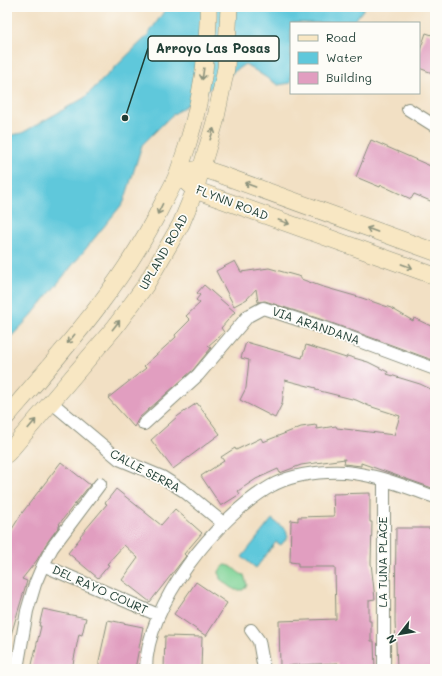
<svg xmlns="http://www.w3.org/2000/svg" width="442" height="676" viewBox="0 0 442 676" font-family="Mali,sans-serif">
	<rect width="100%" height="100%" fill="#fdfcf7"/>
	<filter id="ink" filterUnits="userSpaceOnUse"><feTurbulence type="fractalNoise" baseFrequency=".025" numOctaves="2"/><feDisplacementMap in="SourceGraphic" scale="8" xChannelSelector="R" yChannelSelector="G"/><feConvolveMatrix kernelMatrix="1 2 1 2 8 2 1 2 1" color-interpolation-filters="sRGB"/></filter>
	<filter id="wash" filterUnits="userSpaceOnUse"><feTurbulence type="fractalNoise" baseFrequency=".012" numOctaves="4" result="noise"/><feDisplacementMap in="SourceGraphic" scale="16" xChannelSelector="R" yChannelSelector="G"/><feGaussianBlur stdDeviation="0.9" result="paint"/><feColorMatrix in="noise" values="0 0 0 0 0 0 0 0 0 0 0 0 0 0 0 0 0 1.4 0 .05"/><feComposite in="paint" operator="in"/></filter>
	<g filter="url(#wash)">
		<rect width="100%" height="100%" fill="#f2e0c4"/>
		<path fill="#7fd396" stroke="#4f8865" d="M 225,565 C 234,565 237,574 244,575 L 247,585 L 243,590 L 235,590 L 220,579 L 219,571 Z"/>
		<path fill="#5fc8db" stroke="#3f8288" d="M 167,7 L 365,7 L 353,23 L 291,23 L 291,83 L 278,85 L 245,64 L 171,116 L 142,145 L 124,202 L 31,316 L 7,341 L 7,136 L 22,133 L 84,98 L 147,36 Z
			M 272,519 L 286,530 L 288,537 L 281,545 L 276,542 L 256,568 L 242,557 Z"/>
		<g id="blocks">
			<path fill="#e19ec0" d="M 426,33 L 435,36 L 435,74 L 419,68 L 419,53 Z
				M 371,140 L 435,168 L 435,203 L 414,194 L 411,199 L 381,185 L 380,187 L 356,177 Z
				M 235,261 L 241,272 L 269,268 L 301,277 L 301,279 L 320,286 L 362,298 L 391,308 L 413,321 L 414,318 L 435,328 L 435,361 L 326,321 L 265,301 L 258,302 L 256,289 L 247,299 L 234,306 L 216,271 Z
				M 204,285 L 235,312 L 221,328 L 224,332 L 208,346 L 211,348 L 193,370 L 139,418 L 134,427 L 108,398 L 146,368 L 144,366 L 176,337 L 175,335 L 190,320 L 186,316 L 200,303 L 196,300 L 200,295 L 197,293 Z
				M 246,342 L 302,358 L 306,345 L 346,358 L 347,356 L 368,362 L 388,372 L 387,374 L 420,384 L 435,391 L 435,489 L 361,463 L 361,466 L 344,464 L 345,459 L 301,465 L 280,473 L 278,469 L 256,479 L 238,491 L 240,494 L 221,506 L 201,476 L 224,461 L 221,457 L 235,448 L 236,450 L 261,438 L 263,442 L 301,427 L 316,425 L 317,429 L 336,426 L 337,428 L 394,435 L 400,416 L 369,406 L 356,400 L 316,390 L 316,388 L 285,380 L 282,404 L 275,418 L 240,400 L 246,388 L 249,360 L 241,358 Z
				M 197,403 L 220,434 L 173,469 L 151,440 L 178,416 Z
				M 61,462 L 90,485 L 59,524 L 60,525 L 46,544 L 37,560 L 22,579 L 27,581 L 10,638 L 7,638 L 7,537 L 22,513 Z
				M 116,489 L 161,525 L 175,509 L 202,533 L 184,554 L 186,556 L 150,602 L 122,580 L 138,558 L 124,545 L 107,564 L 109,565 L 98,578 L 68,553 L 81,537 L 80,536 L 107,504 L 105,503 Z
				M 370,493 L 370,522 L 372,522 L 371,563 L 375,599 L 369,600 L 369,621 L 371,621 L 371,641 L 374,641 L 375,669 L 338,669 L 338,663 L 280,666 L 279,621 L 336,619 L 335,567 L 298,567 L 298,563 L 290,562 L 291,520 L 298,521 L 298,517 L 334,516 L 333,494 Z
				M 396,528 L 435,528 L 434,669 L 397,669 L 395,621 Z
				M 196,582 L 227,603 L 206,636 L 174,614 Z
				M 43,609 L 86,618 L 82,635 L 79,634 L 72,669 L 31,669 L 41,626 L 39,626 Z
				M 108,620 L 143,627 L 135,669 L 99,669 L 99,661 Z
				M 165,636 L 202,637 L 201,669 L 164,669 Z"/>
		</g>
	</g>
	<g filter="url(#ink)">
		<use href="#blocks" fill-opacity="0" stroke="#888e7c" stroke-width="1"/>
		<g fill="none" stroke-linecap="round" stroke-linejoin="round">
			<g stroke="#888e7c" stroke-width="14">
				<path id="street" d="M 408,109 L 435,126
					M 51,402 L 119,459 L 162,477 L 184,491 L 223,523
					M 144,424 L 198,375 L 248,316 L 263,308 L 324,328 L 435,369
					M 43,565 L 158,615
					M 251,630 L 259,641 L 264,669
					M 17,669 L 27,611 L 35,584 L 43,565 L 52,548 L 100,484
					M 146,669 C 146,604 217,517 271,486 C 287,477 309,473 327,472 C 364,469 400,485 435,497
					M 384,669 L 384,480"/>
			</g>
			<g stroke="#888e7c" stroke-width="18">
				<path id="secondary" d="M 191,171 L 201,168 L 219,174 L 435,252
					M 186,182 L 195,190 L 435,276
					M 7,416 C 64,350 124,283 163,203 C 168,194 174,184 178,173 C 190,141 199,105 204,71 C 206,50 209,28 208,7
					M 7,454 L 115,327 L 145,286 L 181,224 L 195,190 L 215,122 L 226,68 L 229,7"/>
			</g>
			<use href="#street" stroke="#fff" stroke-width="12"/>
			<use href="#secondary" stroke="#f8e7c3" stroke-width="17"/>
		</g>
		<defs><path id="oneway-shaft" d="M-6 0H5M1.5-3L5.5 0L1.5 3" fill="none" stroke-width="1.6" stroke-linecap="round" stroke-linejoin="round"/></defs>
		<g stroke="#8c927c">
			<use href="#oneway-shaft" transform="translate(203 74) rotate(98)"/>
			<use href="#oneway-shaft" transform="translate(212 134) rotate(-72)"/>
			<use href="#oneway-shaft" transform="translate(250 185) rotate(-160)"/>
			<use href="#oneway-shaft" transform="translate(160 209) rotate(116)"/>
			<use href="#oneway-shaft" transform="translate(284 222) rotate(20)"/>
			<use href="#oneway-shaft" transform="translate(372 230) rotate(-160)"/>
			<use href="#oneway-shaft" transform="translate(407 266) rotate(20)"/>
			<use href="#oneway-shaft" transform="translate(116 325) rotate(-52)"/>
			<use href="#oneway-shaft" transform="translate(71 339) rotate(129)"/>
			<use href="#oneway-shaft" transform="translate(32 424) rotate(-50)"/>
		</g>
	</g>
	<g text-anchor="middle" stroke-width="3.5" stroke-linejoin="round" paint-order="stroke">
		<g font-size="12" fill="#1f3d34" stroke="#fdfcf7">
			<text transform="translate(232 203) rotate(21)" y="4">FLYNN ROAD</text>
			<text transform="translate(164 252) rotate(-60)" y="4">UPLAND ROAD</text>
			<text transform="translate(316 326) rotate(19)" y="4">VIA ARANDANA</text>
			<text transform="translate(145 471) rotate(28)" y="4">CALLE SERRA</text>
			<text transform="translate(383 562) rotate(-90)" y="4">LA TUNA PLACE</text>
			<text transform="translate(100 590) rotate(24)" y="4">DEL RAYO COURT</text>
		</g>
	</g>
	<path fill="none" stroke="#1f3d34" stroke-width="1.5" d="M125 118L148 48"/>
	<circle fill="#1f3d34" stroke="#fdfcf7" stroke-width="1.5" cx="125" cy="118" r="4"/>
	<rect fill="#fdfcf7" stroke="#1f3d34" stroke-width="1.5" x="148" y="36" width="131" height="25" rx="4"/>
	<g font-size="13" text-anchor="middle" font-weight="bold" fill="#1f3d34">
		<text x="213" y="53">Arroyo Las Posas</text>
	</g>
	<rect width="442" height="676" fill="none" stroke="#fdfcf7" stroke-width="24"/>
	<rect x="290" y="22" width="130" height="72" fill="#fdfcf7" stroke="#a4b0a9"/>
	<rect x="298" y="35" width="20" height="6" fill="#f8e7c3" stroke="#a4b0a9"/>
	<text x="326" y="42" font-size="12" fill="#1f3d34">Road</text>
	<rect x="298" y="52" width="20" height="12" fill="#5fc8db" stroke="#a4b0a9"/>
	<text x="326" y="62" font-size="12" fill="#1f3d34">Water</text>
	<rect x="298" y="72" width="20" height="12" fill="#e19ec0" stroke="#a4b0a9"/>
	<text x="326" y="82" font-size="12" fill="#1f3d34">Building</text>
	<g transform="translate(400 634) rotate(239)" stroke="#fdfcf7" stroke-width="3" paint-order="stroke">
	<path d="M0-3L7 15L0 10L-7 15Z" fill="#1f3d34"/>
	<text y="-6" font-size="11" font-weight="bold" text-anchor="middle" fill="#1f3d34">N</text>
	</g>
</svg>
